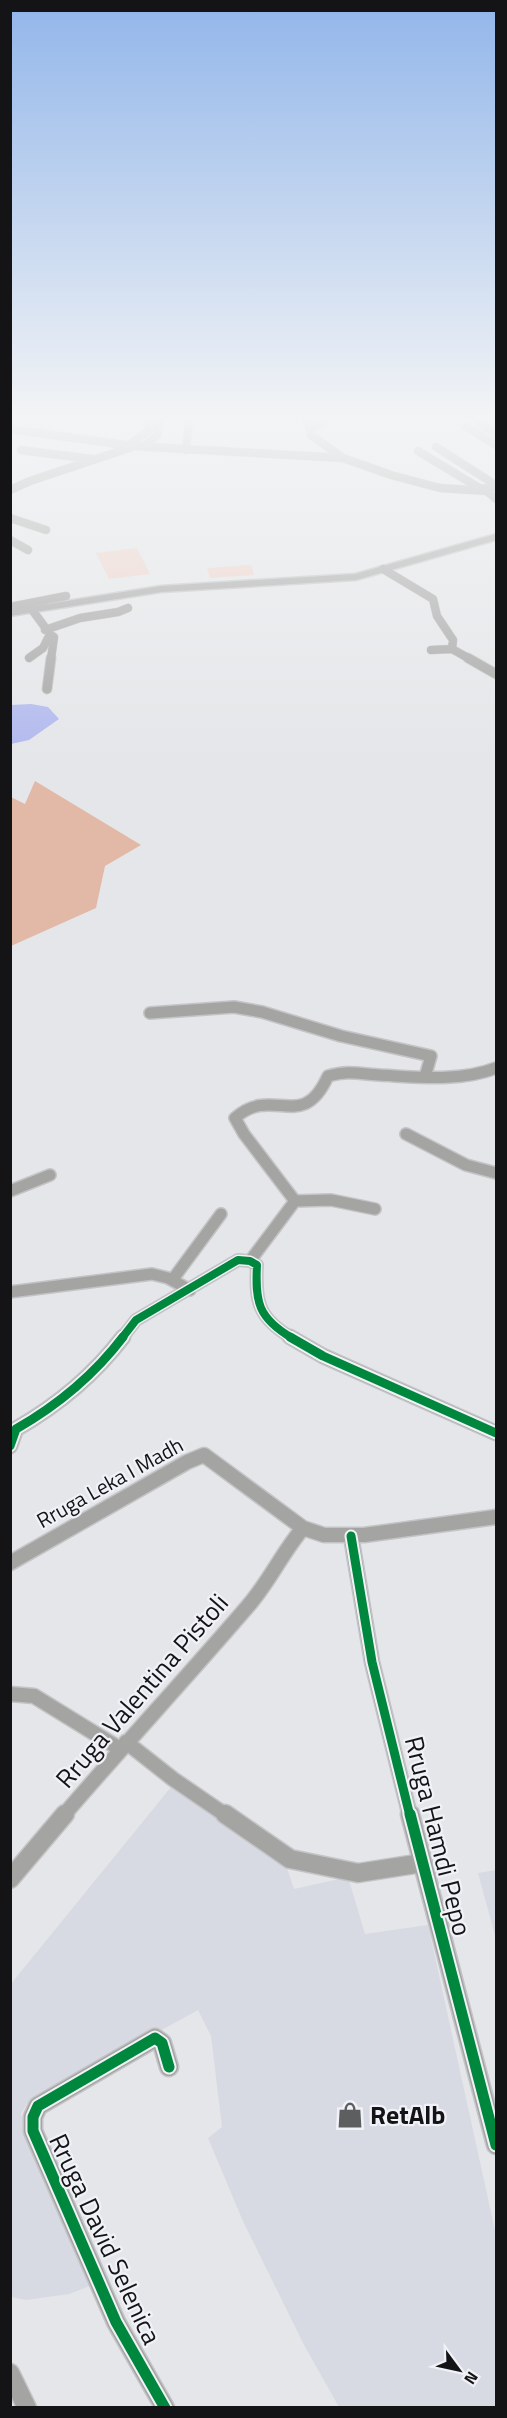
<svg xmlns="http://www.w3.org/2000/svg" width="507" height="2418" viewBox="0 0 507 2418" font-family="'Titillium Web',sans-serif">
	<rect width="100%" height="100%" fill="#e5e6e9"/>
	<path fill="#d8dae3" d="M 171,1787 L 287,1868 L 294,1889 L 348,1877 L 365,1934 L 428,1925 L 496,2235 L 496,2407 L 339,2407 L 304,2345 L 242,2219 L 208,2138 L 222,2127 L 211,2036 L 198,2010 L 27,2104 L 21,2114 L 61,2215 L 95,2284 L 69,2294 L 26,2300 L 11,2297 L 10,1985 Z
		M 496,1870 L 496,1939 L 478,1873 Z"/>
	<path fill="#efd2c7" d="M 137,548 L 150,574 L 109,579 L 96,553 Z
		M 251,565 L 254,575 L 210,578 L 207,568 Z"/>
	<path fill="#e2b8a6" d="M 35,781 L 141,845 L 105,866 L 96,908 L 11,946 L 11,797 L 25,804 Z"/>
	<path fill="#b1b9ee" d="M 31,704 L 48,707 L 59,719 L 29,740 L 11,744 L 11,705 Z"/>
	<g fill="none" stroke-linecap="round" stroke-linejoin="round">
		<g stroke="#c4c4c6" stroke-width="9">
			<path id="minor-far4" d="M 306,421 L 309,424 L 311,435 L 343,458
				M 480,424 L 496,434
				M 465,426 L 496,445
				M 310,428 L 326,421
				M 10,429 L 133,446 L 343,458 L 391,475 L 440,488 L 487,491 L 496,499
				M 129,445 L 148,431 L 151,421
				M 145,446 L 157,435 L 160,421
				M 21,450 L 92,459
				M 186,450 L 189,421
				M 418,451 L 481,489 L 494,487 L 491,482 L 436,447
				M 10,490 L 30,481 L 129,448
				M 10,518 L 46,530
				M 10,540 L 28,550
				M 383,569 L 433,599 L 437,616 L 453,640 L 452,649
				M 10,607 L 66,596
				M 45,630 L 80,618 L 118,612 L 128,608
				M 452,649 L 470,659
				M 431,650 L 452,649
				M 29,658 L 43,648 L 50,634 L 33,611
				M 51,659 L 54,637 L 51,635"/>
		</g>
		<g stroke="#c4c4c6" stroke-width="11">
			<path id="minor-far3" d="M 468,658 L 496,674
				M 47,689 L 51,658"/>
		</g>
		<g stroke="#c4c4c6" stroke-width="14">
			<path id="minor-far2" d="M 150,1013 L 234,1007 L 262,1012 L 341,1036 L 431,1056 L 425,1077
				M 406,1134 L 466,1165 L 496,1173
				M 10,1191 L 50,1175
				M 295,1201 L 244,1134 L 235,1118 C 273,1084 302,1134 328,1076 C 350,1070 358,1074 379,1075 C 418,1077 460,1082 496,1068
				M 295,1201 L 331,1200 L 375,1209
				M 250,1261 L 295,1201
				M 173,1279 L 221,1214
				M 10,1292 L 152,1274 L 168,1278 L 190,1290
				M 122,1338 L 136,1320 L 238,1260 L 250,1261 L 257,1265 C 255,1302 258,1318 292,1338"/>
		</g>
		<g stroke="#c4c4c6" stroke-width="17">
			<path id="minor-far1" d="M 290,1337 L 323,1356 L 496,1433
				M 10,1446 L 16,1429 C 58,1405 94,1375 123,1337
				M 351,1536 L 372,1662 L 410,1816
				M 10,1563 L 187,1462 L 204,1455 L 303,1528 L 324,1535 L 364,1535 L 496,1517
				M 10,1694 L 34,1696 L 120,1749
				M 126,1742 L 173,1779 L 227,1816
				M 63,1816 C 124,1745 187,1677 248,1606 C 269,1582 282,1553 303,1528"/>
		</g>
		<g stroke="#c4c4c6" stroke-width="21">
			<path id="minor" d="M 225,1814 L 290,1859 L 358,1873 L 422,1863
				M 410,1814 L 496,2145
				M 10,1879 L 65,1814
				M 10,2373 L 27,2408
				M 165,2408 L 116,2322 L 33,2131 L 33,2117 L 38,2106 L 155,2038 L 162,2043 L 169,2067"/>
		</g>
		<g stroke="#c4c4c6" stroke-width="3">
			<path id="tertiary" d="M 496,534 L 496,540 L 356,580 L 161,592 L 10,616 L 10,610 L 161,586 L 355,574 Z"/>
		</g>
		<use href="#minor-far4" stroke="#a4a4a3" stroke-width="8"/>
		<use href="#minor-far3" stroke="#a4a4a3" stroke-width="9"/>
		<use href="#minor-far2" stroke="#a4a4a3" stroke-width="11"/>
		<use href="#minor-far1" stroke="#a4a4a3" stroke-width="14"/>
		<use href="#minor" stroke="#a4a4a3" stroke-width="18"/>
		<use href="#tertiary" fill="#a4a4a3" fill-rule="evenodd"/>
		<g stroke="#f0f2f8" stroke-width="11">
			<path id="cycleway-far2" d="M 122,1338 L 136,1320 L 238,1260 L 250,1261 L 257,1265 C 255,1302 258,1318 292,1338"/>
		</g>
		<g stroke="#f0f2f8" stroke-width="13">
			<path id="cycleway-far1" d="M 290,1337 L 323,1356 L 496,1433
				M 10,1446 L 16,1429 C 58,1405 94,1375 123,1337
				M 351,1536 L 372,1662 L 410,1816"/>
		</g>
		<g stroke="#f0f2f8" stroke-width="15">
			<path id="cycleway" d="M 410,1814 L 496,2145
				M 165,2408 L 116,2322 L 33,2131 L 33,2117 L 38,2106 L 155,2038 L 162,2043 L 169,2067"/>
		</g>
		<use href="#cycleway-far2" stroke="#00873e" stroke-width="8"/>
		<use href="#cycleway-far1" stroke="#00873e" stroke-width="9"/>
		<use href="#cycleway" stroke="#00873e" stroke-width="11"/>
	</g>
	<linearGradient id="sky" x2="0" y2="1"><stop stop-color="#92b6ea"/><stop offset="0.55" stop-color="#f3f4f5"/><stop offset="1" stop-color="#f3f4f5" stop-opacity="0"/></linearGradient>
	<rect width="507" height="759" fill="url(#sky)"/>
	<defs>
		<g id="shop-bare" transform="scale(2.07)"><path d="M-5-2.5h2.3a2.7 3.5 0 0 1 5.4 0H5L5.5 6h-11ZM-1.5-2.5h3a1.5 2.3 0 0 0-3 0Z" fill="#5d5e60" stroke="#f0f2f8" stroke-width="2.5" paint-order="stroke"/></g>
	</defs>
	<g fill-rule="evenodd">
		<use href="#shop-bare" x="350" y="2115"/>
	</g>
	<g text-anchor="middle" stroke-width="4.5" stroke-linejoin="round" paint-order="stroke">
		<g font-size="21" fill="#141416" stroke="#f0f2f8">
			<text transform="translate(110 1483) rotate(-29)" y="7">Rruga Leka I Madh</text>
		</g>
		<g font-size="26" fill="#141416" stroke="#f0f2f8">
			<text transform="translate(142 1691) rotate(-49)" y="9">Rruga Valentina Pistoli</text>
			<text transform="translate(438 1836) rotate(76)" y="9">Rruga Hamdi Pepo</text>
			<text transform="translate(105 2239) rotate(65)" y="9">Rruga David Selenica</text>
		</g>
		<g font-size="26" font-weight="bold" fill="#141416" stroke="#f0f2f8" text-anchor="start">
			<text x="370" y="2124">RetAlb</text>
		</g>
	</g>
	<rect width="507" height="2418" fill="none" stroke="#141416" stroke-width="24"/>
	<g transform="translate(459 2370) rotate(123)" stroke="#f0f2f8" stroke-width="4.5" paint-order="stroke">
	<path d="M0-4.5L10 22L0 15L-10 22Z" fill="#141416"/>
	<text y="-9" font-size="16" font-weight="bold" text-anchor="middle" fill="#141416">N</text>
	</g>
</svg>
